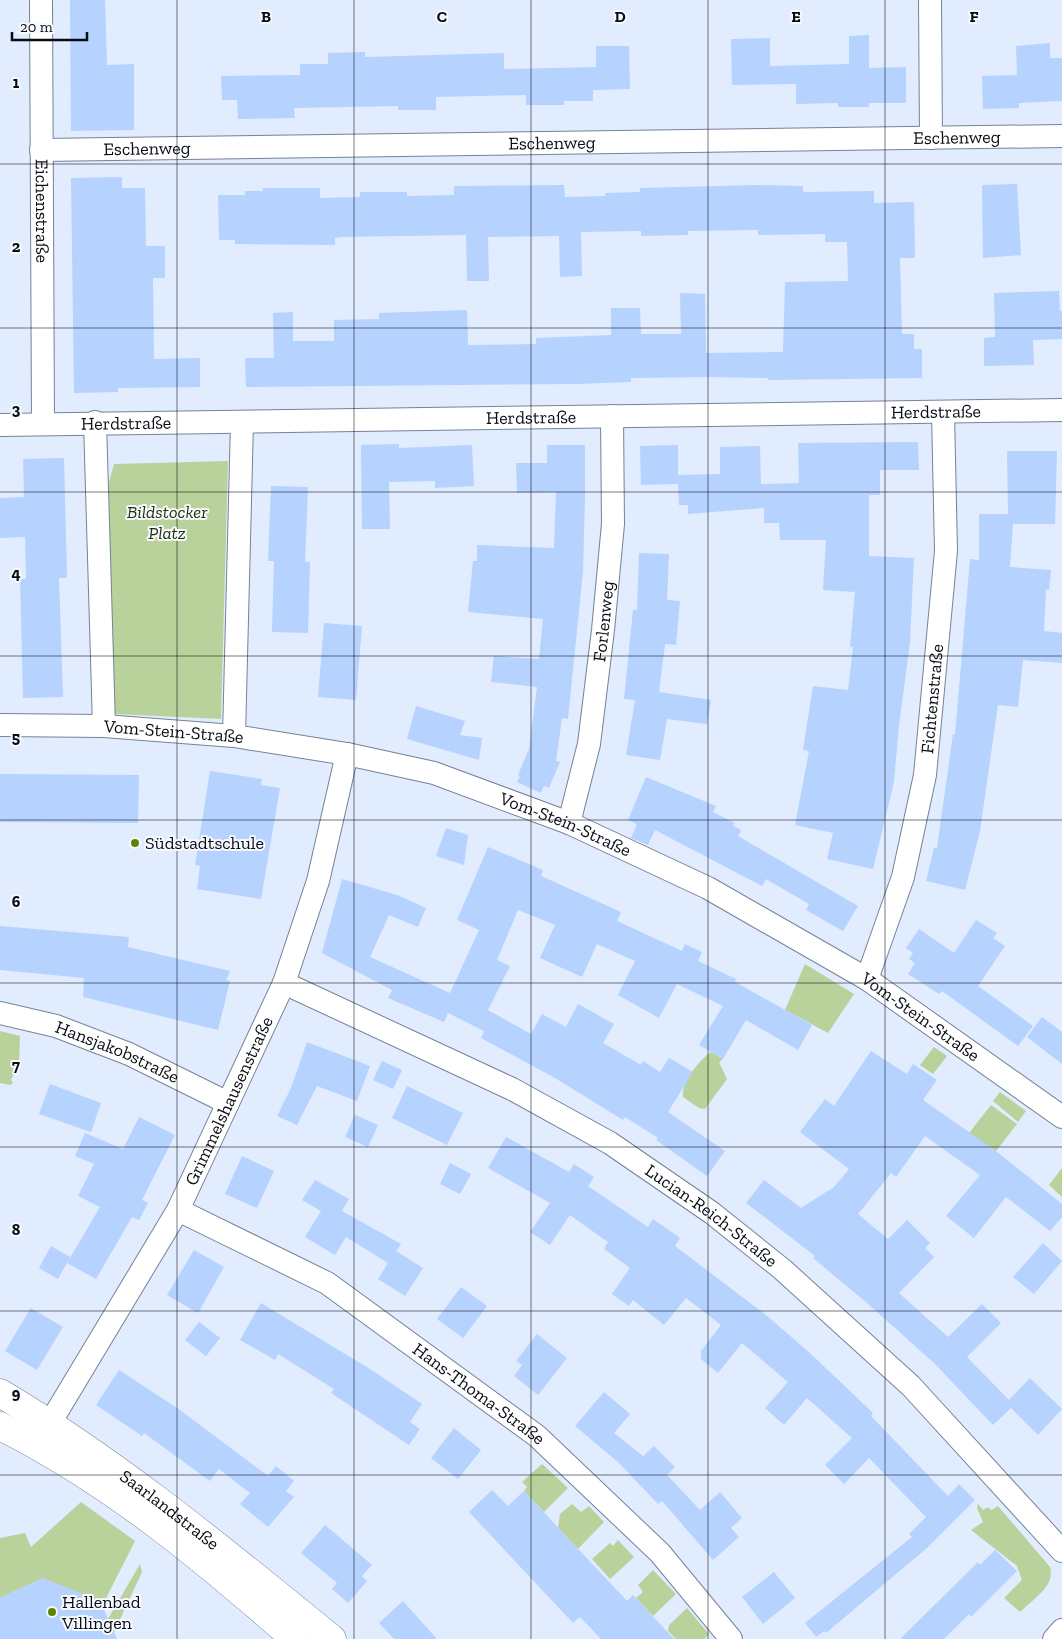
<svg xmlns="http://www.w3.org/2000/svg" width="1062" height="1639" viewBox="0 0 1062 1639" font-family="'Zilla Slab',serif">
	<rect width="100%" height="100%" fill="#e1ecfe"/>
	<path fill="#b9d29b" d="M 228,461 L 221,719 L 114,714 L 106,493 L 114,464 Z
		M 805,964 L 854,994 L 828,1033 L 785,1010 Z
		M 0,1031 L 20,1036 L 19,1063 L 11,1080 L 13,1082 L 11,1085 L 0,1083 Z
		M 934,1047 L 947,1056 L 933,1074 L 920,1065 Z
		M 711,1052 L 723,1059 L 719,1062 L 727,1079 L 705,1109 L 699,1108 L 683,1097 C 681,1083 699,1060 711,1052 Z
		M 1000,1092 L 1026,1111 L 1018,1122 L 993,1101 Z
		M 991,1105 L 1017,1124 L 996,1151 L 969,1133 Z
		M 1062,1168 L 1062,1197 L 1049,1185 Z
		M 542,1464 L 568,1488 L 544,1512 L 524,1491 L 527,1487 L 522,1482 Z
		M 81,1502 L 135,1541 L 102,1606 L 43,1578 L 0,1598 L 0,1538 L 25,1533 L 31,1547 Z
		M 572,1504 L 581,1512 L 589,1506 L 604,1522 L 578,1549 L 558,1528 L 560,1514 Z
		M 978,1504 L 983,1510 L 988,1507 L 991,1510 L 998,1506 L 1050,1567 C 1056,1586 1032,1600 1020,1612 L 1004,1598 L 1022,1580 L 1017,1566 L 971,1530 L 983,1522 L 977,1508 Z
		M 618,1540 L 634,1557 L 610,1579 L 592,1559 L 610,1543 L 613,1546 Z
		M 140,1564 L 142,1572 L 111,1639 L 104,1639 L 108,1619 Z
		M 653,1570 L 676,1594 L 653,1616 L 636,1598 L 643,1592 L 638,1585 Z
		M 687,1608 L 709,1634 L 704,1639 L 676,1639 L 668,1631 L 669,1625 Z"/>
	<path fill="#b6d2fe" d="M 70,0 L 105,0 L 107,65 L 134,64 L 134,130 L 71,131 Z
		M 869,35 L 869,68 L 906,67 L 906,103 L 869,103 L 869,107 L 838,107 L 838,103 L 796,104 L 796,84 L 732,85 L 731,39 L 770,38 L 770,66 L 849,64 L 849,36 Z
		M 1050,43 L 1050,58 L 1062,58 L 1062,101 L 1019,103 L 1019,108 L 983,109 L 982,76 L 1017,75 L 1016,46 Z
		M 596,46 L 629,46 L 630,89 L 593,90 L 593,101 L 564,101 L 564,105 L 526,105 L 526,95 L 436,97 L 436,110 L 398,110 L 398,106 L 294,108 L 295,118 L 238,119 L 237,100 L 222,100 L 221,76 L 300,75 L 300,64 L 328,64 L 328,53 L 365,52 L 365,57 L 504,53 L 504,69 L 596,67 Z
		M 122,177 L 122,188 L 145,188 L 146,246 L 165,246 L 165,278 L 153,278 L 154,359 L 200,358 L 200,387 L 118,388 L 118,392 L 74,393 L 71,178 Z
		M 1017,184 L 1021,255 L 983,258 L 982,185 Z
		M 564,185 L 565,197 L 605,196 L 605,193 L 640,192 L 640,188 L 757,185 L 803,186 L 803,192 L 874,191 L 874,203 L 914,202 L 915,258 L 900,258 L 902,334 L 914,334 L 914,349 L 922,349 L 922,378 L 768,380 L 768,378 L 709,377 L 631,378 L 631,382 L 576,384 L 246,387 L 245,358 L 274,358 L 273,313 L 293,312 L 293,341 L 334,341 L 334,320 L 379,319 L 379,313 L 467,310 L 468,345 L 536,344 L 536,338 L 611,335 L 611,308 L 640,308 L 641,334 L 681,334 L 680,293 L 705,294 L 706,353 L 783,352 L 785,282 L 848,281 L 847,242 L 825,242 L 825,234 L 758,235 L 758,230 L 688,231 L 688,235 L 641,236 L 641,231 L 581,232 L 582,276 L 560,277 L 559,236 L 488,237 L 489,281 L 467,281 L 466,235 L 340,237 L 335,238 L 335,245 L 235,244 L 235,240 L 219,240 L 218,195 L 245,195 L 245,191 L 263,191 L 263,188 L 320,188 L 320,198 L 360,197 L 360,192 L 407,192 L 407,196 L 454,195 L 454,186 Z
		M 1059,291 L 1060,311 L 1062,311 L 1062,339 L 1033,340 L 1034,365 L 984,366 L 984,338 L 995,337 L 994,293 Z
		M 918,442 L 919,470 L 880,470 L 880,495 L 869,495 L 869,556 L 914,558 L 910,642 L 899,725 L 894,782 L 873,869 L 827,859 L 833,833 L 795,825 L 809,751 L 803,750 L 813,686 L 848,690 L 853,647 L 850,646 L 855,592 L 823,590 L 826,540 L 780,540 L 779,523 L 764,523 L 764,508 L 688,514 L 688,505 L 679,505 L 678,484 L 641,485 L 640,446 L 678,445 L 678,475 L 720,474 L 720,447 L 760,446 L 761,484 L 799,483 L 798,443 Z
		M 399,444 L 399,448 L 472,445 L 474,486 L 435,488 L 435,481 L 389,482 L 390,529 L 362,529 L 361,445 Z
		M 547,445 L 585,445 L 585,496 L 583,571 L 568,719 L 562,718 L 556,761 L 560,762 L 549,788 L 544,786 L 541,793 L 517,782 L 520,776 L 518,775 L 529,749 L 537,687 L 491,682 L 494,656 L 539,659 L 543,619 L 468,612 L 473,561 L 477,561 L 477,545 L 554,548 L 556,492 L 517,493 L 516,463 L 547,463 Z
		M 1007,451 L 1057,451 L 1055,524 L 1013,524 L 1010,567 L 1051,570 L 1049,590 L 1046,589 L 1044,631 L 1062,633 L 1062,663 L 1023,660 L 1018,707 L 998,705 L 980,831 L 965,890 L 926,881 L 934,848 L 937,848 L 953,734 L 955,735 L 970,559 L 979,560 L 979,514 L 1008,514 Z
		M 64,458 L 67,578 L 59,578 L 63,697 L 23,698 L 20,579 L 26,579 L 25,537 L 0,538 L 0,498 L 24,497 L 23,459 Z
		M 271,486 L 308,487 L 305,562 L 310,562 L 308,633 L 272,632 L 274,561 L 268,561 Z
		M 639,553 L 669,554 L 667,600 L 680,601 L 676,645 L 665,644 L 659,692 L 711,700 L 707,724 L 667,719 L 660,760 L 626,755 L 635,700 L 624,699 L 633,610 L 637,610 Z
		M 324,623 L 362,626 L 356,700 L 318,697 Z
		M 416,706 L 465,721 L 460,735 L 482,738 L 479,760 L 407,739 Z
		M 210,771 L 262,779 L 261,785 L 280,788 L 261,899 L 197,889 L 200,866 L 195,865 Z
		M 0,774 L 139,775 L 138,823 L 0,822 Z
		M 646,777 L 716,806 L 713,812 L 735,823 L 733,826 L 741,830 L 738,836 L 858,906 L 843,931 L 806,910 L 809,904 L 766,879 L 762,886 L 655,830 L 648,845 L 631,838 L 637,824 L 628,820 Z
		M 446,828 L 468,835 L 464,865 L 436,856 Z
		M 488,847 L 543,870 L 541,876 L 621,912 L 617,921 L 682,951 L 685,944 L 702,952 L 698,961 L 736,979 L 735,982 L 812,1025 L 798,1050 L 746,1020 L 723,1059 L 699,1045 L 723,1006 L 677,984 L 659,1018 L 618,995 L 635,961 L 597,944 L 582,977 L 540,958 L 555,925 L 518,910 L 497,960 L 510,966 L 488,1010 L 531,1034 L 542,1014 L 566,1027 L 578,1004 L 614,1024 L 603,1043 L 641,1065 L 643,1061 L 660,1072 L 669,1058 L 693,1072 L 668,1112 L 725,1151 L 707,1176 L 656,1140 L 658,1138 L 625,1117 L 623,1120 L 555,1078 L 481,1038 L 484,1031 L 448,1013 L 444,1022 L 388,998 L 392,990 L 322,953 L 342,879 L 397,895 L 426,908 L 418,927 L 389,915 L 370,957 L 450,993 L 479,930 L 457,920 Z
		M 976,920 L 997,933 L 993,938 L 1005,946 L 978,986 L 1033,1026 L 1018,1046 L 942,991 L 939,994 L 908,974 L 915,963 L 909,959 L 913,953 L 906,948 L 919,929 L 954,953 Z
		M 0,926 L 129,937 L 128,947 L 230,971 L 226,980 L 230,981 L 218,1030 L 83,997 L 84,978 L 0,970 Z
		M 1042,1017 L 1062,1032 L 1062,1064 L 1027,1037 Z
		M 307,1042 L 370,1066 L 357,1101 L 317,1086 L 297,1125 L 277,1116 L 291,1088 Z
		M 871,1051 L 907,1074 L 913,1064 L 937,1080 L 923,1100 L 996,1151 L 1062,1204 L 1062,1217 L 1050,1231 L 1006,1197 L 974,1238 L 946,1216 L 980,1175 L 925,1136 L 896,1177 L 891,1173 L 858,1214 L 888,1239 L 907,1220 L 930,1243 L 925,1248 L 934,1257 L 899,1293 L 948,1337 L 982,1304 L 1001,1323 L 967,1357 L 1009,1400 L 1030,1378 L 1062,1409 L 1038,1435 L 1011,1408 L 993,1425 L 934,1363 L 867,1303 L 813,1258 L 815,1256 L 746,1203 L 764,1180 L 801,1208 L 834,1187 L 849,1169 L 800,1132 L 825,1099 L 834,1106 Z
		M 382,1061 L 402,1070 L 393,1089 L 373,1080 Z
		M 50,1084 L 101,1103 L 91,1132 L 39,1114 Z
		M 407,1086 L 463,1113 L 447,1145 L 392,1118 Z
		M 355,1115 L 378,1125 L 368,1147 L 345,1137 Z
		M 139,1117 L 175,1135 L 142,1200 L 148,1203 L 139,1220 L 132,1217 L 96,1279 L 67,1263 L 100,1207 L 78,1196 L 94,1164 L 75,1156 L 85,1133 L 123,1149 Z
		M 506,1137 L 569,1172 L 574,1164 L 594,1177 L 588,1186 L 648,1227 L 653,1219 L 680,1238 L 675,1246 L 766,1315 L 811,1354 L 873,1413 L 871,1416 L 948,1496 L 959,1484 L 975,1500 L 927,1548 L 826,1633 L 824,1631 L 816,1637 L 805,1623 L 912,1537 L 909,1534 L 926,1517 L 869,1458 L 844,1484 L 825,1465 L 852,1438 L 807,1398 L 784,1425 L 765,1408 L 788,1382 L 742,1343 L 718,1373 L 701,1359 L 701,1351 L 721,1325 L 686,1298 L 664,1325 L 633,1300 L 629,1306 L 612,1294 L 630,1268 L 604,1249 L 608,1242 L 588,1228 L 570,1215 L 550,1245 L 530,1232 L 550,1203 L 488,1168 Z
		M 242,1156 L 274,1171 L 257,1208 L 225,1194 Z
		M 450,1163 L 471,1174 L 460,1194 L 440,1184 Z
		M 315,1180 L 349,1199 L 342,1211 L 401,1244 L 396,1251 L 423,1268 L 405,1296 L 378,1279 L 388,1263 L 346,1237 L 335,1255 L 305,1237 L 321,1211 L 302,1200 Z
		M 1043,1243 L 1062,1261 L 1034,1294 L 1013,1277 Z
		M 51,1246 L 70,1257 L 58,1279 L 39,1268 Z
		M 194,1250 L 224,1267 L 198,1313 L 167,1295 Z
		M 461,1287 L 487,1306 L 463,1338 L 437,1319 Z
		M 261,1303 L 370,1369 L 422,1404 L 410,1422 L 420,1429 L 409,1445 L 331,1393 L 334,1389 L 278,1354 L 275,1360 L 240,1340 Z
		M 31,1308 L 63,1327 L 37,1370 L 5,1351 Z
		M 199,1322 L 220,1338 L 206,1356 L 185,1340 Z
		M 537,1334 L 567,1358 L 538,1395 L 514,1376 L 522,1365 L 516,1361 Z
		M 119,1370 L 180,1410 L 268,1476 L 276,1466 L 294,1481 L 286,1491 L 294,1497 L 268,1527 L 240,1504 L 250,1493 L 219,1469 L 210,1481 L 144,1433 L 142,1436 L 96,1405 Z
		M 604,1392 L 630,1414 L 614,1433 L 643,1456 L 654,1446 L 675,1467 L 667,1475 L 700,1510 L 720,1492 L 742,1518 L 731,1528 L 739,1537 L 713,1560 L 662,1501 L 658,1504 L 618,1462 L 575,1426 Z
		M 454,1428 L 481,1450 L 458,1479 L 431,1458 Z
		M 492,1490 L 508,1506 L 524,1491 L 627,1601 L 633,1595 L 674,1639 L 601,1639 L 580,1617 L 573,1623 L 469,1512 Z
		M 325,1525 L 372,1565 L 362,1576 L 367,1581 L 348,1603 L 332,1589 L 337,1583 L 301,1553 Z
		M 995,1550 L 1017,1571 L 971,1617 L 969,1614 L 944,1639 L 900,1639 L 978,1562 L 980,1565 Z
		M 774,1572 L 795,1598 L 763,1624 L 742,1597 Z
		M 43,1578 L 100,1601 L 117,1639 L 0,1639 L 0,1598 Z
		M 403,1601 L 437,1639 L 394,1639 L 379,1623 Z"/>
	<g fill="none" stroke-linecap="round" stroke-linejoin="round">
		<g stroke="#768296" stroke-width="24">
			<g id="minor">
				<path id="s1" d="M 41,0 L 43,423"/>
				<path d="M 930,0 L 931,138"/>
				<path id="s2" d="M 41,150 L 1062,136"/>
				<path d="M 95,422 L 104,726"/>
				<path id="s3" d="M 0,425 L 1062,410"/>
				<path id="s4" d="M 0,725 L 104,726 L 234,736 L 347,754 L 434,773 L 569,823 L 708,888 L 867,979 L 1062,1117"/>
				<path d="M 234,736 L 242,422"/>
				<path id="s5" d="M 569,823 L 589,744 L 603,630 L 613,524 L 612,416"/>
				<path id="s6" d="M 867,979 L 903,877 L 925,775 L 946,551 L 943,412"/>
				<path id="s7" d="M 284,983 L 512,1089 L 610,1143 L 712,1213 L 782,1269 L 911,1386 L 1062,1551"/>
				<path id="s8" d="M 0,1013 L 56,1026 L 129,1054 L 228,1103"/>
				<path id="s9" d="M 178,1210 L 327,1283 L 537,1436 L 660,1553 L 731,1639"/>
				<path id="s10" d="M 50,1423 L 178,1210 L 284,983 L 318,881 L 347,754"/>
				<path d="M 1054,1639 L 1062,1630"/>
			</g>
		</g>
		<g stroke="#768296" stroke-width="29">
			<g id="tertiary">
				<path id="s11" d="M 0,1393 C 119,1464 225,1552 332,1639"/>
				<path d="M 0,1426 C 109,1480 204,1559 295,1639"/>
			</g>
		</g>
		<use href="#minor" stroke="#fff" stroke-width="22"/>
		<use href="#tertiary" stroke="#fff" stroke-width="28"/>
	</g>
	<path fill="none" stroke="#070c13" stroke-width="1" stroke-opacity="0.55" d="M 177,0 L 177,1639M 354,0 L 354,1639M 531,0 L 531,1639M 708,0 L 708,1639M 885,0 L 885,1639M 0,164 L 1062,164M 0,328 L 1062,328M 0,492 L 1062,492M 0,656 L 1062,656M 0,820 L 1062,820M 0,983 L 1062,983M 0,1147 L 1062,1147M 0,1311 L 1062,1311M 0,1475 L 1062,1475"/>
	<g fill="#5c8305" stroke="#f6f9fd" stroke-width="2">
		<circle cx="135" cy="843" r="5"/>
		<circle cx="52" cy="1612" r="5"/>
	</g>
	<g text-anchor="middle" stroke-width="4" stroke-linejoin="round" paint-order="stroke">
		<g font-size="18" fill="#070c13" stroke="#f6f9fd">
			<text dy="6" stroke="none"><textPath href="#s2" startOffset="916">Eschenweg</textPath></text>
			<text dy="6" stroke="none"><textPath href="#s2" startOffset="511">Eschenweg</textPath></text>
			<text dy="6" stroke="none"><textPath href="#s2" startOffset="106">Eschenweg</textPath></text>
			<text dy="6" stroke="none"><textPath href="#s1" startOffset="211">Eichenstraße</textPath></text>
			<text dy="6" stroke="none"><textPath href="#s3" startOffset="936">Herdstraße</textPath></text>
			<text dy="6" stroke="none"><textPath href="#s3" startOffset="531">Herdstraße</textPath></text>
			<text dy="6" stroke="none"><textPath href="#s3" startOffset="126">Herdstraße</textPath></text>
			<text dy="6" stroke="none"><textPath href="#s5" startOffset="205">Forlenweg</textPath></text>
			<text dy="6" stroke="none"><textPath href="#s6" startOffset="289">Fichtenstraße</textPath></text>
			<text dy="6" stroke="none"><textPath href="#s4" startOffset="174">Vom-Stein-Straße</textPath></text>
			<text dy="6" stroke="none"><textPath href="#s4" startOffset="579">Vom-Stein-Straße</textPath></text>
			<text dy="6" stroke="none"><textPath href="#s4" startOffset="984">Vom-Stein-Straße</textPath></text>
			<text dy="6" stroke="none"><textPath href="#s8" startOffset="124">Hansjakobstraße</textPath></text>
			<text dy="6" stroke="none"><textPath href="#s10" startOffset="369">Grimmelshausenstraße</textPath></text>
			<text dy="6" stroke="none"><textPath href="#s7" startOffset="488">Lucian-Reich-Straße</textPath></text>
			<text dy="6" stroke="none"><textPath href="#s9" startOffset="354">Hans-Thoma-Straße</textPath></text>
			<text dy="6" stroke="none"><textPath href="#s11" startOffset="206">Saarlandstraße</textPath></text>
		</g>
		<g font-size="18" font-style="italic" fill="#23300e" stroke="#f6f9fd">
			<text x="167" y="518">Bildstocker<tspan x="167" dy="21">Platz</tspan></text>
		</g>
		<g font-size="18" fill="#070c13" stroke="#f6f9fd" text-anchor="start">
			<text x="145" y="849">Südstadtschule</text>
			<text x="62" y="1608">Hallenbad<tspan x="62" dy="21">Villingen</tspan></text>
		</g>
	</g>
	<g font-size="16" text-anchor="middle" font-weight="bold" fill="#070c13" stroke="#f6f9fd" stroke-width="4" stroke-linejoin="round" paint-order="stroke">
		<text x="266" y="22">B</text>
		<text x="442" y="22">C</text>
		<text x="620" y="22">D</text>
		<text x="796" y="22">E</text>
		<text x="974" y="22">F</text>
		<text x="16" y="88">1</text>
		<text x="16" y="252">2</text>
		<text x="16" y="415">3</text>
		<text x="16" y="579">4</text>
		<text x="16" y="743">5</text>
		<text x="16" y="907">6</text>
		<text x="16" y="1071">7</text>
		<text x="16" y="1235">8</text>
		<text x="16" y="1399">9</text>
	</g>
	<path d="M12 32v8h75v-8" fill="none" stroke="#070c13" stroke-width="2.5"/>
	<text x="20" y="32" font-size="15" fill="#070c13" stroke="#f6f9fd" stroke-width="4" paint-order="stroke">20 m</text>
</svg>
